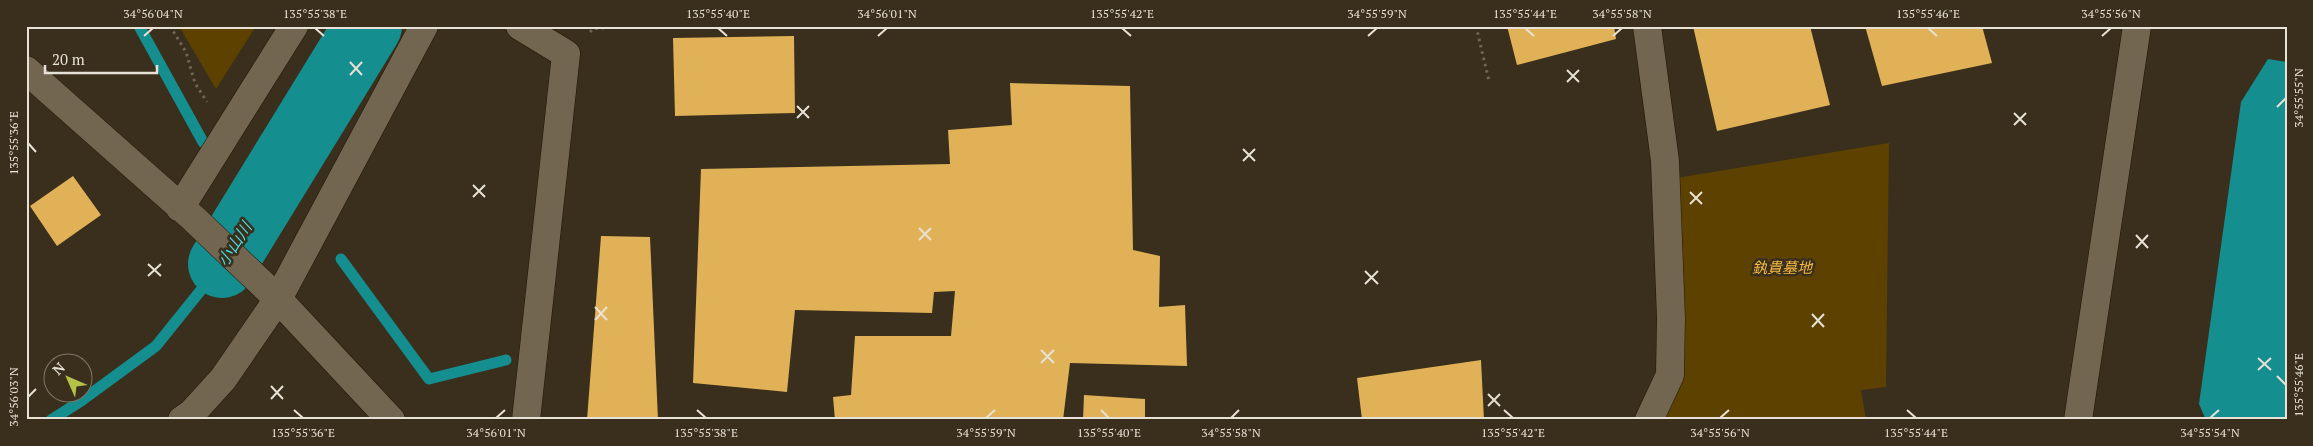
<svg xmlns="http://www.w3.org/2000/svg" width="2313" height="446" viewBox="0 0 2313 446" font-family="'PT Serif','Noto Sans JP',serif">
	<rect width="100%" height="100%" fill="#392f1c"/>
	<path fill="#5d4100" d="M 179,26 L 256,26 L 216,89 Z
		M 1889,143 L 1886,387 L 1861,390 L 1866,420 L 1655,420 L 1670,179 Z"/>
	<path fill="#158e8f" d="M 2268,59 L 2287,62 L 2287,420 L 2206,420 L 2199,404 L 2241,102 Z"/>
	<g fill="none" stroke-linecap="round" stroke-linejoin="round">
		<path stroke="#158e8f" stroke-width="11" d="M 139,26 L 203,142
			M 341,259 L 429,379 L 506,360
			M 51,420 L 81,401 L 156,346 L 222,264"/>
		<path stroke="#158e8f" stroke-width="68" d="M 222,264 L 368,26"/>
	</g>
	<path fill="#e1b158" d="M 1507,26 L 1614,26 L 1616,39 L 1517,65 Z
		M 1693,26 L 1810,26 L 1830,105 L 1717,131 Z
		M 1865,26 L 1982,26 L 1992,63 L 1882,86 Z
		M 794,36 L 795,113 L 675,116 L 673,38 Z
		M 1010,83 L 1130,86 L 1133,250 L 1160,256 L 1159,307 L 1185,305 L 1187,366 L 1070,363 L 1063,420 L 835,420 L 833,397 L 851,395 L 855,336 L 951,336 L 955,291 L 934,292 L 932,313 L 795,310 L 787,392 L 693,383 L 701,169 L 950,164 L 948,130 L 1012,125 Z
		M 73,176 L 101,215 L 57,246 L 30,206 Z
		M 601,236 L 650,237 L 658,420 L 587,420 Z
		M 1481,360 L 1484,420 L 1362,420 L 1357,378 Z
		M 1084,395 L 1145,399 L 1145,420 L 1083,420 Z"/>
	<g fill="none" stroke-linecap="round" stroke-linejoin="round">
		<g stroke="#201605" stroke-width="29">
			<path id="minor" d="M 520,26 L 566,54 L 526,420
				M 1647,26 L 1665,161 L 1671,318 L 1670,375 L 1649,420
				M 26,70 L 193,218 L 278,299 L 391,420
				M 180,208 L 294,26
				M 182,420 L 192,413 L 223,379 L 278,299 L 424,26
				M 2078,420 L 2137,26"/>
		</g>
		<path stroke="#706656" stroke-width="3" stroke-dasharray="2.5 4" stroke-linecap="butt" d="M 170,26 L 186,52 L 195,83 L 207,102
			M 1476,26 L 1489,81
			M 590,32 L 593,29 L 618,26"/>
		<use href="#minor" stroke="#726651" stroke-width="28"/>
	</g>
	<path fill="none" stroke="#e8e1d5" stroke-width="2" d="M 315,28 L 324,36M 718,28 L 727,36M 1122,28 L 1131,36M 1525,28 L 1534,36M 1928,28 L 1937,36M 144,36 L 153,28M 878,36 L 887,28M 1368,36 L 1377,28M 1613,36 L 1622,28M 2102,36 L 2111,28M 350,62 L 362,75M 1567,70 L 1579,82M 350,75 L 362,62M 1567,82 L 1579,70M 797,106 L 809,118M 2277,107 L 2286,98M 2014,113 L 2026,125M 797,118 L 809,106M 2014,125 L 2026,113M 28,143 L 36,152M 1243,149 L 1255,161M 1243,161 L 1255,149M 473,185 L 485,197M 1690,192 L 1702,204M 473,197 L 485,185M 1690,204 L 1702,192M 919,228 L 931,240M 2136,235 L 2148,248M 919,240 L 931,228M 2136,248 L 2148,235M 148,264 L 161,276M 1365,271 L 1378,284M 148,276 L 161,264M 1365,284 L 1378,271M 595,307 L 607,320M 1812,314 L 1824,327M 595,320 L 607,307M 1812,327 L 1824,314M 1041,350 L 1054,363M 2258,358 L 2271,370M 1041,363 L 1054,350M 2258,370 L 2271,358M 2277,376 L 2286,385M 271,386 L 283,399M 1488,394 L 1500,406M 28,397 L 36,389M 271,399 L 283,386M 1488,406 L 1500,394M 294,410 L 303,418M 697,410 L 706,418M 1101,410 L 1109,418M 1504,410 L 1513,418M 1907,410 L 1916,418M 496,418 L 505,410M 986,418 L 995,410M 1231,418 L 1239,410M 1720,418 L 1729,410M 2210,418 L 2219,410"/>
	<g text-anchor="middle" stroke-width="5" stroke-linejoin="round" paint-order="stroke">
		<g font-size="15" font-style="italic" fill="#f8bb3f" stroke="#392f1c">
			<text x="1782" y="273">釻貴墓地</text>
		</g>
		<g font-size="16" font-style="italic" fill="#48d9da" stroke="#392f1c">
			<text transform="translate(234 244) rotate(-57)" y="6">小山川</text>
		</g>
	</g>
	<rect width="2313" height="446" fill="none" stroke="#392f1c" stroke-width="55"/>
	<g transform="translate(68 378) rotate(315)"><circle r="24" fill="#392f1c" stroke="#7f7666"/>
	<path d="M0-4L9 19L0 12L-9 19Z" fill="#b5c249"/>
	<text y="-8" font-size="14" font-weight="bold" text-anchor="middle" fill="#e8e1d5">N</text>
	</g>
	<path d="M45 65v8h112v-8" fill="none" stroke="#e8e1d5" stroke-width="2.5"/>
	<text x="52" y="65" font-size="15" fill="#e8e1d5" stroke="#392f1c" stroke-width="4" paint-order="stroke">20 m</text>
	<rect x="28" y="28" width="2258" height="390" fill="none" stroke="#e8e1d5" stroke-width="2"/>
	<g font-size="12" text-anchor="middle" fill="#e8e1d5">
		<text x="153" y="18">34°56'04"N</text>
		<text x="315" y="18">135°55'38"E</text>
		<text x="718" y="18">135°55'40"E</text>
		<text x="887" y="18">34°56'01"N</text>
		<text x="1122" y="18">135°55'42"E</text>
		<text x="1377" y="18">34°55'59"N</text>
		<text x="1525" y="18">135°55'44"E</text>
		<text x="1622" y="18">34°55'58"N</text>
		<text x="1928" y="18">135°55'46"E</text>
		<text x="2111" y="18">34°55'56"N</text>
		<text transform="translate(2299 98) rotate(-90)" y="4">34°55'55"N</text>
		<text transform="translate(14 143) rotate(-90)" y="4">135°55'36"E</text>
		<text transform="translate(2299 385) rotate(-90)" y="4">135°55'46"E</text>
		<text transform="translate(14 397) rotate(-90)" y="4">34°56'03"N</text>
		<text x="303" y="437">135°55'36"E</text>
		<text x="496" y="437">34°56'01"N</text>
		<text x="706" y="437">135°55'38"E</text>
		<text x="986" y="437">34°55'59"N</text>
		<text x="1109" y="437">135°55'40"E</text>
		<text x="1231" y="437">34°55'58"N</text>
		<text x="1513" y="437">135°55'42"E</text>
		<text x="1720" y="437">34°55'56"N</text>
		<text x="1916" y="437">135°55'44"E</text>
		<text x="2210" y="437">34°55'54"N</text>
	</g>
</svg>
